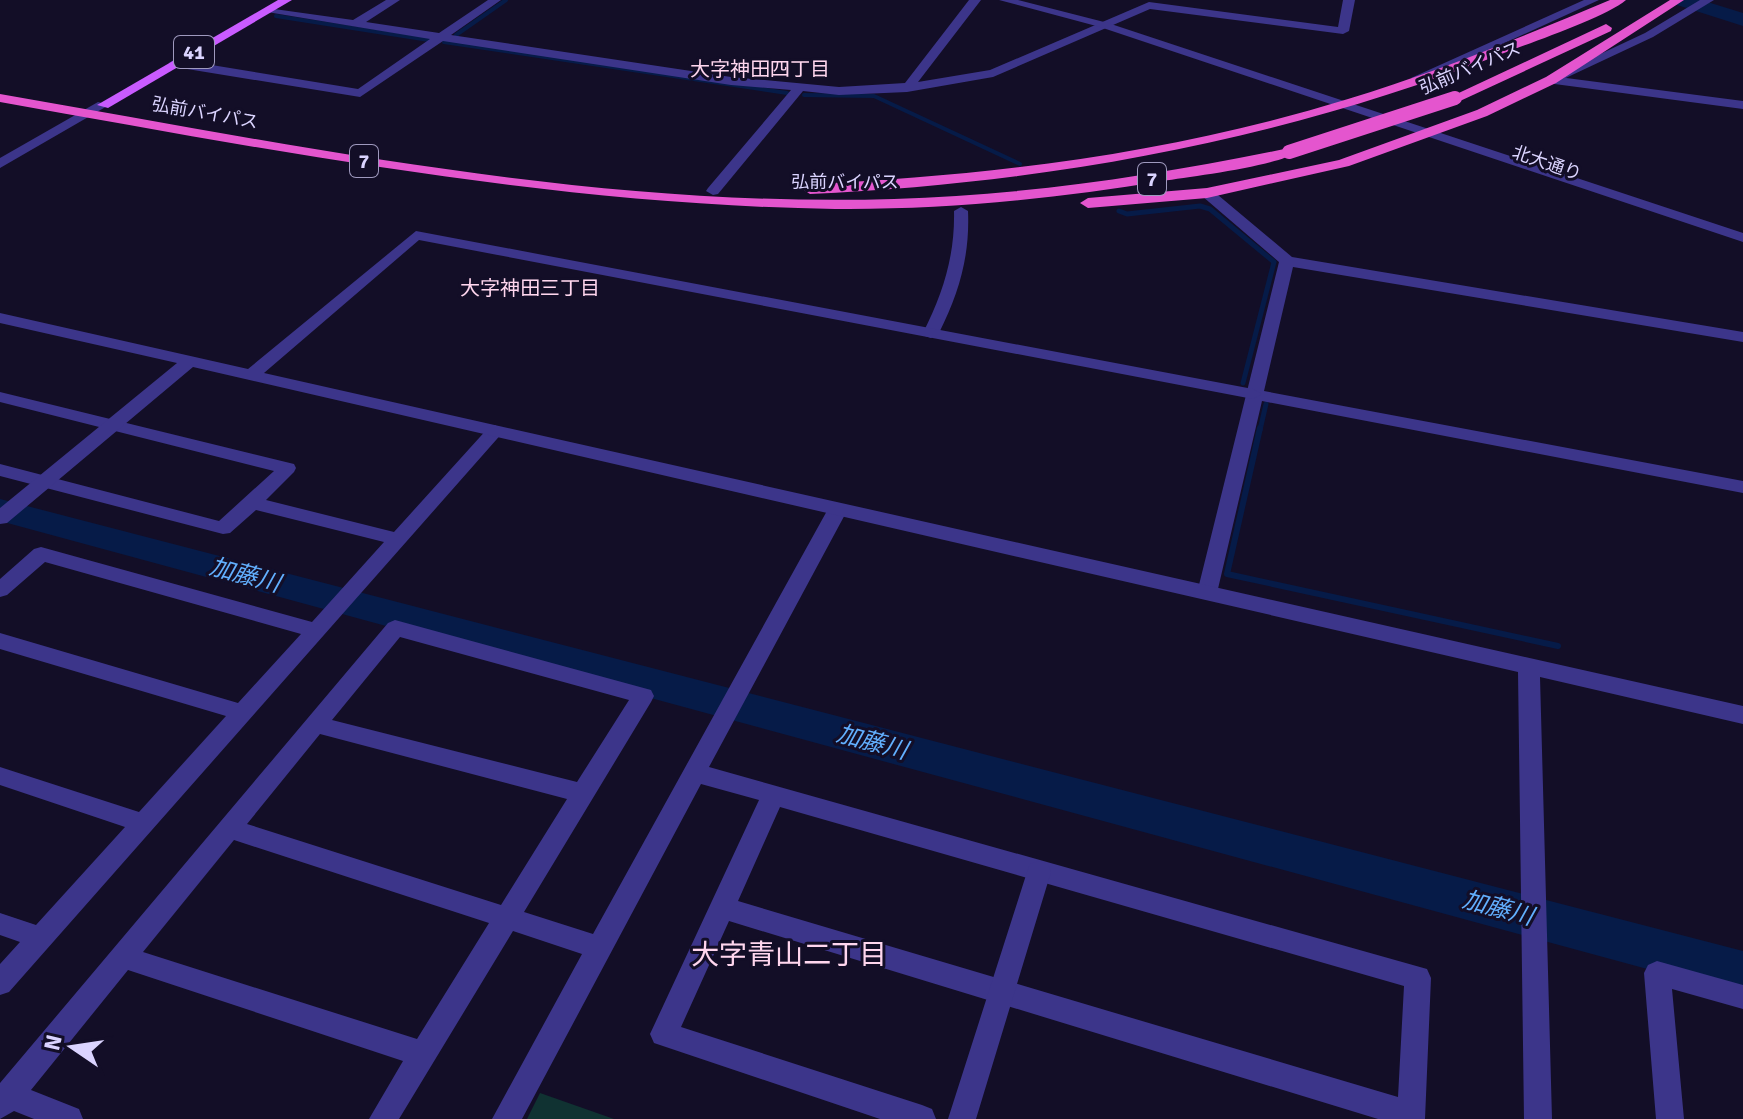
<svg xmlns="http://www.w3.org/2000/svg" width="1743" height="1119" viewBox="0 0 1743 1119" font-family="Signika,'Noto Sans JP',sans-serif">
	<rect width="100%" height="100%" fill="#130e27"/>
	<path fill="#103232" d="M 540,1093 L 614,1119 L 527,1119 Z"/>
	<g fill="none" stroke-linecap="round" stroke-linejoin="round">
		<path stroke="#061b48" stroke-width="4" d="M 276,16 L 429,40
			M 456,35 L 506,0
			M 444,42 L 787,93
			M 804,95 L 874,96 L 1020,164"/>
		<path stroke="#061b48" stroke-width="5" d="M 1119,211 L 1127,214 L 1200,206 L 1210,209 L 1274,262 L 1243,383
			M 1260,430 L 1266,404"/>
		<path stroke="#061b48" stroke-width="6" d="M 1260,428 L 1227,574 L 1558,646"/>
		<path fill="#061b48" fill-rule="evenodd" d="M 1671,0 L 1701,0 L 1743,13 L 1743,26 L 1674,4 Z
			M 0,499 L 1743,951 L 1743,995 L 0,521 Z"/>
		<path fill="#3c358a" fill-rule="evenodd" d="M 386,0 L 400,0 L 366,22 L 439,33 L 488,0 L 501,0 L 451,35 L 731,77 L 839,87 L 905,83 L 969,0 L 981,0 L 918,82 L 990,70 L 1149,2 L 1338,27 L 1343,0 L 1355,0 L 1349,31 L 1343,34 L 1150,9 L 993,77 L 907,92 L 839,95 L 803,91 L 718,194 L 713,195 L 706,191 L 708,188 L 791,90 L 731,85 L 443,41 L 360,97 L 175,67 L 169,63 L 175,59 L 358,89 L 430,39 L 261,11 L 267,8 L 353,20 Z
			M 1584,0 L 1599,0 L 1421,81 L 1411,78 Z
			M 1551,76 L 1743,101 L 1743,109 L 1547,83 L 1547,77 Z
			M 1202,190 L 1212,190 L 1292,257 L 1743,332 L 1743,342 L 1293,267 L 1264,391 L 1743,481 L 1743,493 L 1262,401 L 1217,593 L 1214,598 L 1200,598 L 1197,593 L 1279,262 L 1202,196 Z
			M 961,207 L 968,211 C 970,256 959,293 939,333 L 931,338 L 925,336 L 923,333 C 943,293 955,256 954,211 Z
			M 0,392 L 294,464 L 296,468 L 294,472 L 266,500 L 394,532 L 489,427 L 495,425 L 504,431 L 9,992 L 0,995 L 0,964 L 20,942 L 0,935 L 0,913 L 36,925 L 125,827 L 0,785 L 0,767 L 139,812 L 226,716 L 0,649 L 0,633 L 238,703 L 301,634 L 45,562 L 7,595 L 0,597 L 0,579 L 34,549 L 41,547 L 312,622 L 384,542 L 256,510 L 230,533 L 223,534 L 0,476 L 0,464 L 219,521 L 274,471 L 0,402 Z
			M 838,503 L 848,509 L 709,767 L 1427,969 L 1431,978 L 1425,1119 L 1378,1119 L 729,921 L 681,1027 L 922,1105 L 932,1109 L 936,1119 L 880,1119 L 654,1043 L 650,1034 L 759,800 L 701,784 L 522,1119 L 492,1119 L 582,954 L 513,931 L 399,1119 L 369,1119 L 403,1061 L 128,970 L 31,1090 L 79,1109 L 83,1119 L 34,1119 L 14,1111 L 0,1119 L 0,1083 L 388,623 L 395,620 L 651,690 L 654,696 L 651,702 L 524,912 L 593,934 L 828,509 ZM 400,637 L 629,700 L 577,782 L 332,720 ZM 320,734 L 567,799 L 501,905 L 247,824 ZM 780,807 L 1404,986 L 1398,1097 L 738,901 ZM 234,840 L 489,923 L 417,1039 L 143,952 Z
			M 1657,961 L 1743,985 L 1743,1009 L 1672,989 L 1684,1119 L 1656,1119 L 1644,973 L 1648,965 Z"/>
		<path fill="#3c358a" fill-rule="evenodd" d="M 999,0 L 1018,0 L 1108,23 L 1743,233 L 1743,242 L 1100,27 Z
			M 1700,0 L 1714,0 L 1653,37 L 1555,83 L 1545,80 L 1645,33 Z
			M 98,102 L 109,105 L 0,168 L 0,158 Z
			M 416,231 L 1253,389 L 1262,394 L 1253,399 L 419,240 L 264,373 L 1743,706 L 1743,724 L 1540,677 L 1552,1119 L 1524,1119 L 1518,672 L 193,367 L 7,523 L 0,524 L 0,508 L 177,363 L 0,323 L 0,313 L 248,369 Z
			M 1039,861 L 1048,864 L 1051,872 L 976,1119 L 948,1119 L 1027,872 L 1030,864 Z"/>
		<path fill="#c95bff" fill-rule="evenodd" d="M 278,0 L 292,0 L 108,108 L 97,105 Z"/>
		<path fill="#e455ce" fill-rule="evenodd" d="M 1610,0 L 1626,0 C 1606,17 1533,42 1504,53 C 1281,141 1049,183 810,194 L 802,189 L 810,184 C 992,176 1173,153 1348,99 C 1438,72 1524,36 1610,0 Z
			M 1670,0 L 1684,0 L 1556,83 L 1487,116 L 1349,166 L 1207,198 L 1088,208 L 1080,203 L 1088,198 L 1207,188 L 1339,160 L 1477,110 L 1546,77 Z
			M 1606,24 L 1612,28 L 1611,31 L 1460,101 L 1448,98 Z
			M 0,94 C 294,145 594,208 894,199 C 1028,195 1159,175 1289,148 L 1296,152 C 1279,166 1189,177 1163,181 C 1054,199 945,210 835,209 C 554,205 276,151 0,102 Z"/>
		<path stroke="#e455ce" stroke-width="14" d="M 1289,152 L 1455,98"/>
	</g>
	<g text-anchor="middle" stroke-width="6" stroke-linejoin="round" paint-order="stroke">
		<g font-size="18" fill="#dbd4ff" stroke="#130e27">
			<text transform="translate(1470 68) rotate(-23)" y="6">弘前バイパス</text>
			<text transform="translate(205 113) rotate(10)" y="6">弘前バイパス</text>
			<text transform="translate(1547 163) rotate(19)" y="6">北大通り</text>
			<text x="845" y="188">弘前バイパス</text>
		</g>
		<g fill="#130e27" stroke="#9f99be" stroke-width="2">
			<rect x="174" y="36" width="40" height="32" rx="6"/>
			<rect x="350" y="145" width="28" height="32" rx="6"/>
			<rect x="1138" y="163" width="28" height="32" rx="6"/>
		</g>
		<g font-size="20" font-weight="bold" fill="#dbd4ff">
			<text x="194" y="59">41</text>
			<text x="364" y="168">7</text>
			<text x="1152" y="186">7</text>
		</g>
		<g font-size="20" fill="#ffd6ee" stroke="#130e27">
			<text x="760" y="76">大字神田四丁目</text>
			<text x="530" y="295">大字神田三丁目</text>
		</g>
		<g font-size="24" font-style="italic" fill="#62b0ff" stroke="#130e27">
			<text transform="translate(245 575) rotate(15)" y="8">加藤川</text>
			<text transform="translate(872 742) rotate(15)" y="8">加藤川</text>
			<text transform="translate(1498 908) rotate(15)" y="8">加藤川</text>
		</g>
		<g font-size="28" fill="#ffd6ee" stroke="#130e27">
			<text x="789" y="964">大字青山二丁目</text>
		</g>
	</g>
	<g transform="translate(72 1047) rotate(283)" stroke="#130e27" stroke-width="6" paint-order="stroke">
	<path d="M0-6L14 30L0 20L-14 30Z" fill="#dbd4ff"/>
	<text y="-12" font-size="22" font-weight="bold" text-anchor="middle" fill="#dbd4ff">N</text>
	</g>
</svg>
